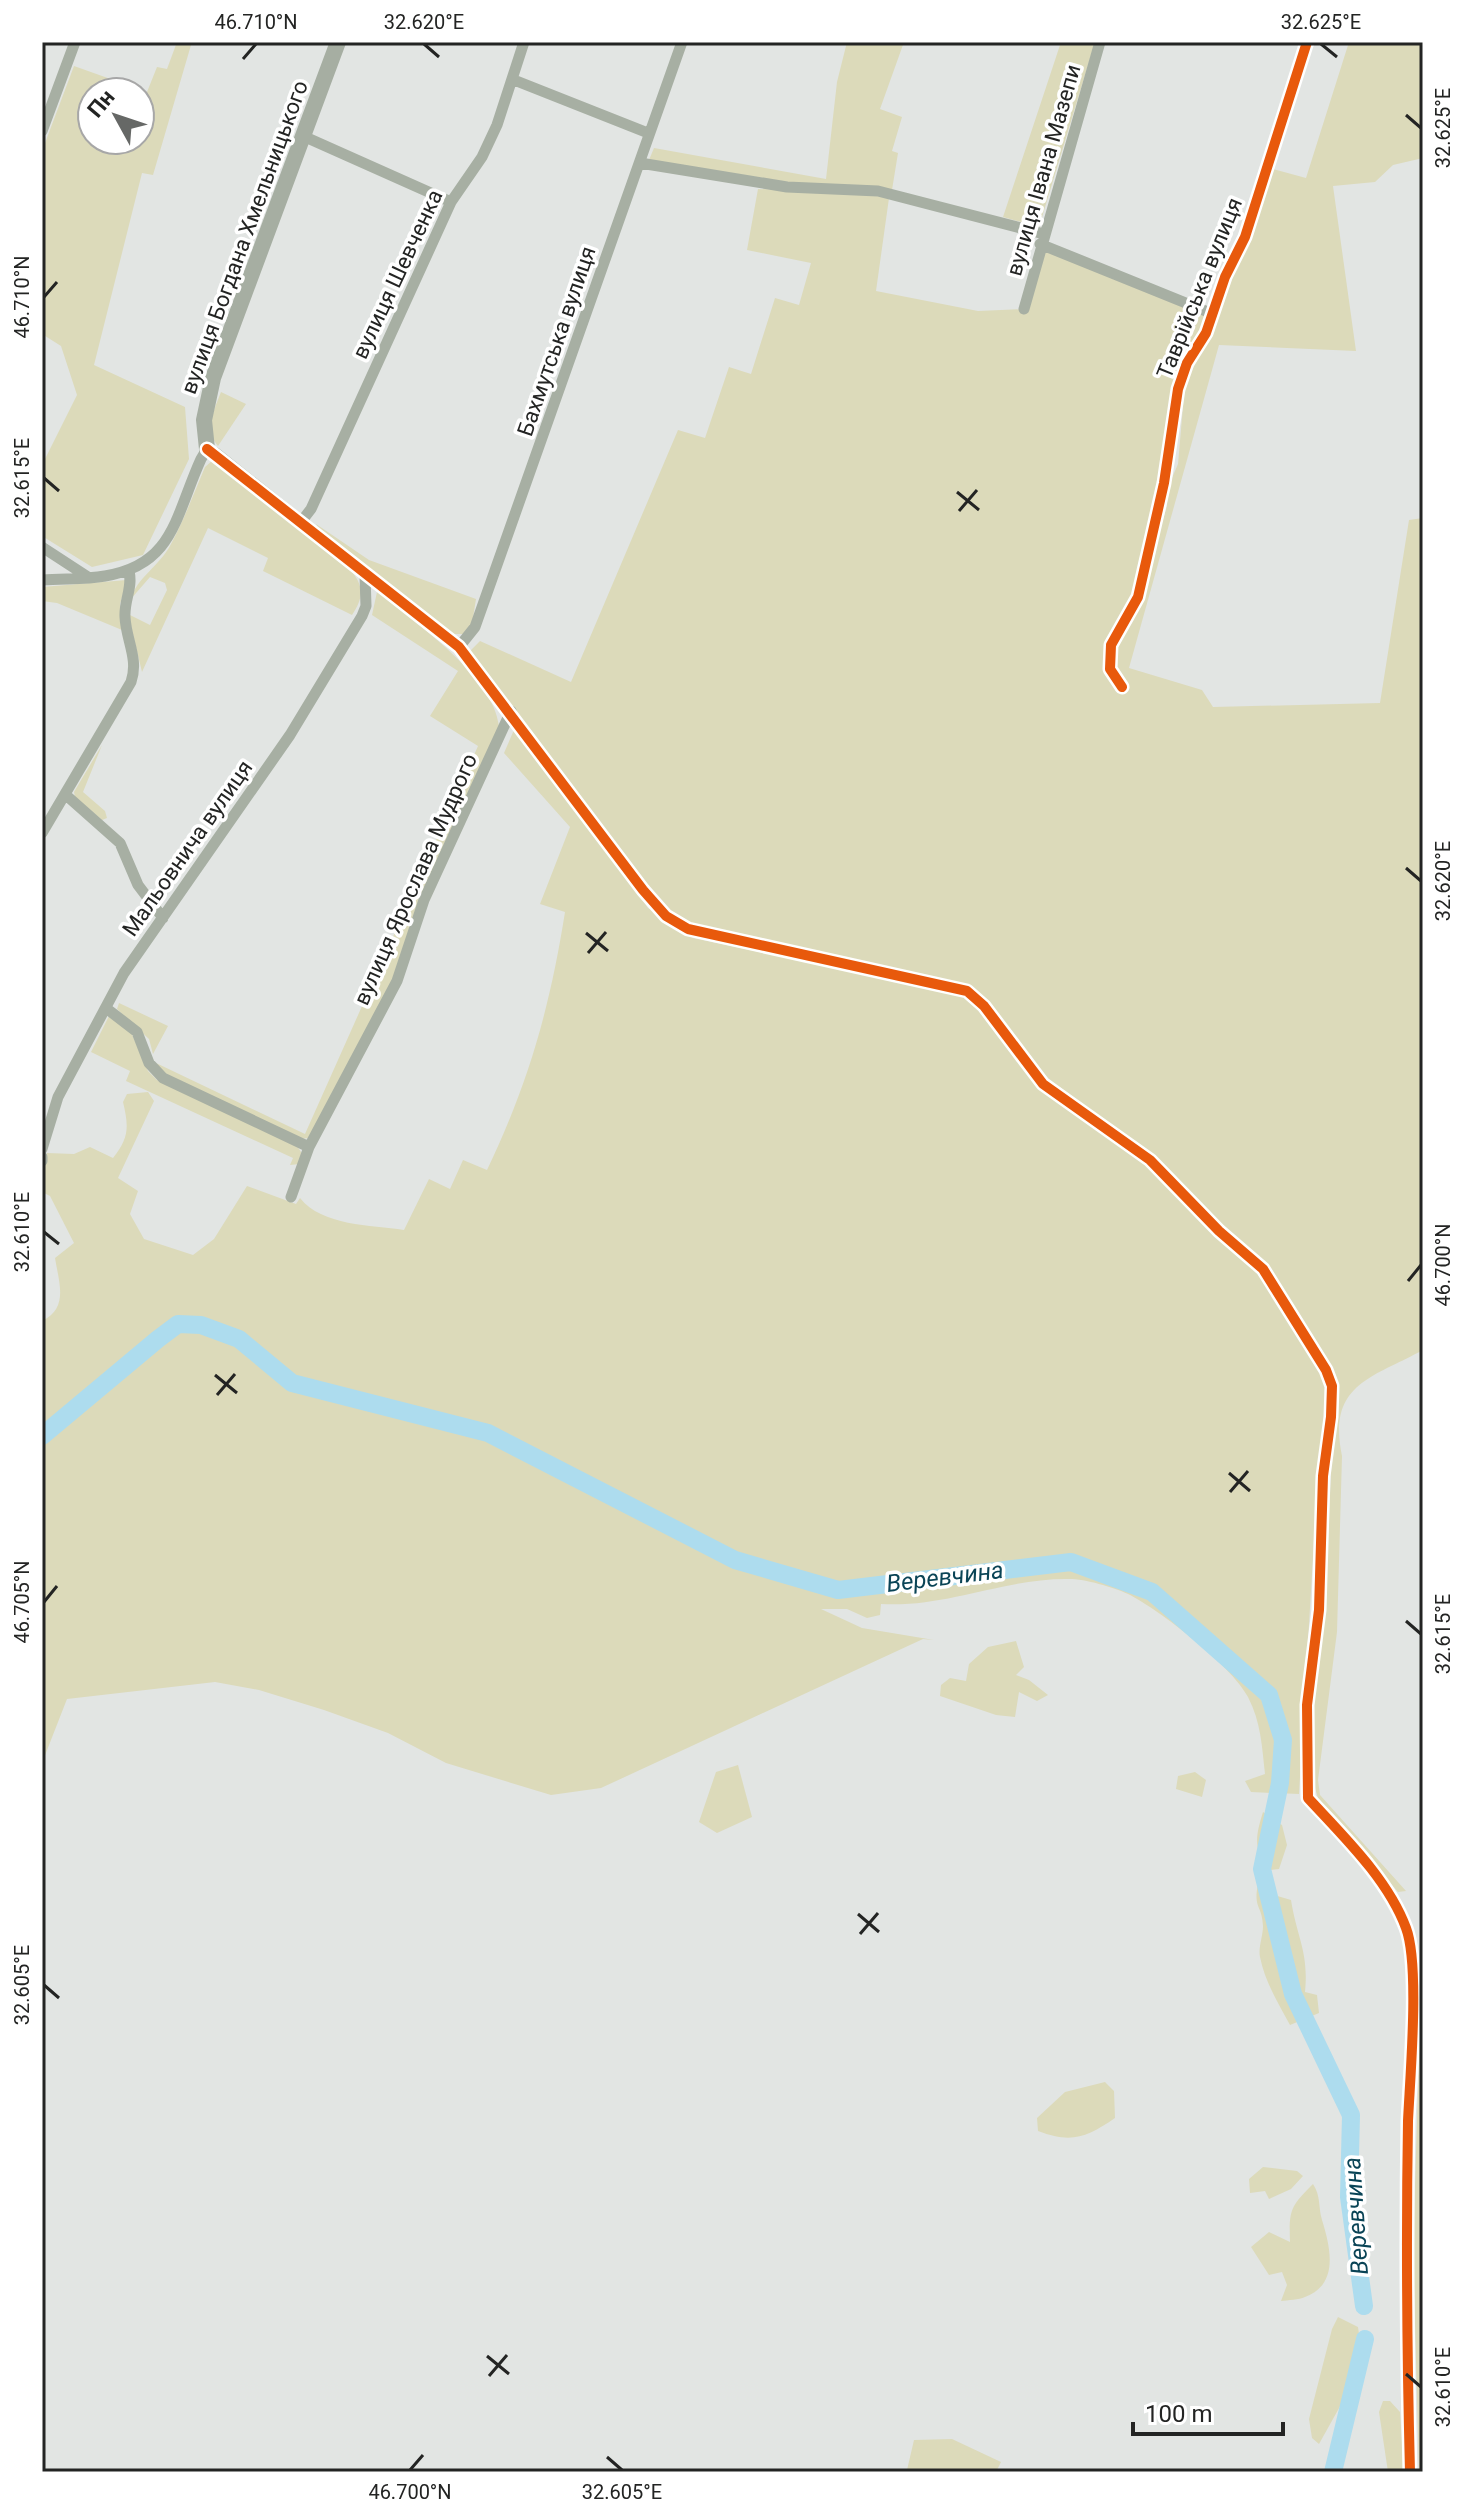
<svg xmlns="http://www.w3.org/2000/svg" width="1465" height="2514" viewBox="0 0 1465 2514" font-family="Roboto,sans-serif">
	<rect width="100%" height="100%" fill="#e2e5e3"/>
	<path fill="#dcdaba" fill-rule="evenodd" d="M 177,42 L 191,45 L 153,175 L 142,173 L 94,365 L 185,407 L 189,459 L 143,555 L 92,567 L 42,536 L 42,465 L 77,395 L 61,346 L 42,334 L 42,151 L 74,66 L 147,92 L 157,67 L 167,69 ZM 140,92 L 140,140 L 92,140 L 92,92 Z
		M 847,42 L 904,42 L 880,109 L 902,117 L 892,151 L 898,153 L 892,190 L 807,185 L 649,160 L 654,148 L 826,179 L 837,82 Z
		M 1061,42 L 1095,42 L 1039,227 L 1003,217 Z
		M 1349,42 L 1423,42 L 1423,158 L 1393,165 L 1375,182 L 1333,186 L 1356,351 L 1219,345 L 1129,668 L 1202,690 L 1213,707 L 1380,703 L 1409,520 L 1423,518 L 1423,1350 C 1372,1378 1327,1384 1342,1456 L 1337,1632 L 1318,1780 L 1320,1795 L 1406,1891 L 1398,1892 L 1318,1798 L 1313,1781 L 1313,1706 L 1325,1605 L 1335,1387 L 1270,1272 L 1128,1139 L 1031,1065 L 968,989 L 692,926 L 666,913 L 468,653 L 480,641 L 571,682 L 678,430 L 705,438 L 729,367 L 751,374 L 775,298 L 799,305 L 811,263 L 747,250 L 758,189 L 856,192 L 889,198 L 876,291 L 978,311 L 1026,309 L 1042,248 L 1209,317 L 1185,362 L 1136,597 L 1111,641 L 1112,667 L 1114,646 L 1141,595 L 1167,506 L 1168,487 L 1178,464 L 1185,383 L 1212,332 L 1273,169 L 1306,178 Z
		M 221,392 L 246,404 L 218,446 C 204,430 214,410 221,392 Z
		M 213,460 L 353,573 C 365,589 362,600 352,615 L 263,571 L 268,558 L 208,528 L 142,672 L 128,614 L 150,625 L 167,590 L 165,583 L 150,577 L 130,600 C 138,576 159,567 171,544 C 184,520 194,493 205,467 Z
		M 316,524 L 369,560 L 476,599 L 472,624 L 463,634 L 453,634 L 439,626 L 320,532 Z
		M 127,580 L 120,604 L 122,630 L 57,603 L 42,601 L 42,587 Z
		M 377,592 C 414,621 494,677 499,726 L 394,978 L 309,1138 L 301,1139 L 162,1072 L 156,1063 L 305,1134 L 478,746 L 430,716 L 458,671 L 372,615 Z
		M 517,723 L 648,908 L 693,938 L 967,996 L 980,1006 L 1043,1089 L 1143,1158 L 1262,1276 L 1329,1385 L 1314,1540 L 1299,1794 L 1251,1792 L 1245,1781 L 1265,1774 C 1262,1747 1261,1722 1248,1697 C 1232,1666 1160,1610 1128,1594 C 1113,1587 1085,1579 1069,1579 C 1005,1578 946,1608 881,1604 L 880,1615 L 867,1618 L 847,1609 L 821,1609 L 862,1628 L 934,1640 L 923,1639 L 601,1788 L 551,1795 L 446,1763 L 388,1733 L 324,1710 L 259,1690 L 215,1682 L 67,1699 L 42,1763 L 42,1321 C 69,1308 59,1283 55,1258 L 74,1243 L 50,1196 L 42,1192 L 42,1167 L 47,1153 L 74,1154 L 90,1147 L 113,1158 C 129,1138 129,1127 123,1102 L 127,1094 L 148,1092 L 154,1101 L 118,1178 L 138,1191 L 130,1214 L 144,1239 L 193,1255 L 214,1239 L 247,1186 L 296,1204 L 300,1198 C 322,1226 371,1225 404,1230 L 429,1179 L 450,1189 L 463,1160 L 487,1170 C 529,1082 550,1007 565,912 L 540,904 L 570,827 L 504,753 Z
		M 102,745 L 83,792 L 105,811 L 107,818 L 102,820 L 75,797 L 74,792 Z
		M 119,1003 L 168,1026 L 153,1054 L 149,1039 L 117,1009 Z
		M 109,1016 L 131,1032 L 148,1071 L 157,1080 L 297,1146 L 301,1152 L 300,1164 L 290,1165 L 293,1158 L 126,1081 L 130,1071 L 91,1052 Z
		M 1016,1641 L 1024,1667 L 1016,1675 L 1029,1680 L 1048,1695 L 1037,1701 L 1019,1692 L 1015,1717 L 996,1715 L 940,1696 L 941,1685 L 950,1678 L 966,1681 L 969,1664 L 988,1647 Z
		M 738,1765 L 752,1817 L 717,1833 L 699,1822 L 716,1772 Z
		M 1195,1772 L 1206,1780 L 1202,1797 L 1176,1789 L 1178,1776 Z
		M 1263,1812 L 1282,1825 L 1287,1845 L 1279,1869 L 1270,1870 C 1252,1850 1256,1835 1263,1812 Z
		M 1259,1879 L 1267,1879 L 1274,1895 L 1291,1900 C 1297,1938 1309,1952 1305,1992 L 1317,1995 L 1319,2013 L 1290,2025 C 1278,2003 1265,1982 1260,1957 C 1258,1948 1263,1936 1263,1926 C 1262,1903 1252,1910 1259,1879 Z
		M 1423,1932 L 1423,2472 L 1419,2472 L 1413,2249 Z
		M 1105,2082 L 1114,2091 L 1115,2118 C 1087,2137 1072,2144 1038,2131 L 1037,2118 L 1065,2092 Z
		M 1263,2167 L 1297,2171 L 1303,2176 L 1291,2189 L 1269,2199 L 1265,2191 L 1250,2193 L 1249,2179 Z
		M 1313,2184 C 1321,2196 1318,2206 1322,2220 C 1330,2246 1340,2284 1305,2297 C 1299,2300 1288,2300 1281,2301 L 1287,2285 L 1282,2272 L 1269,2275 L 1251,2247 L 1269,2232 L 1290,2242 C 1289,2210 1290,2207 1313,2184 Z
		M 1338,2317 L 1358,2327 L 1359,2334 L 1343,2401 L 1319,2444 L 1312,2438 L 1309,2419 L 1332,2329 Z
		M 1383,2401 L 1390,2401 L 1400,2412 L 1404,2472 L 1388,2472 L 1379,2412 Z
		M 952,2439 L 1001,2462 L 996,2472 L 907,2470 L 914,2440 Z"/>
	<g fill="none" stroke-linecap="round" stroke-linejoin="round">
		<path stroke="#addcee" stroke-width="18" d="M 42,1436 L 158,1339 L 178,1324 L 201,1325 L 239,1339 L 292,1383 L 488,1433 L 735,1560 L 838,1590 L 1071,1562 L 1152,1592 L 1269,1695 L 1283,1740 L 1280,1783 L 1262,1869 L 1293,1994 L 1351,2115 L 1349,2197 L 1364,2306
			M 1333,2472 L 1365,2339"/>
		<path stroke="#a7afa3" stroke-width="11" d="M 514,80 L 648,133
			M 42,131 L 75,42
			M 303,136 L 451,202
			M 640,163 L 787,187 L 878,191 L 1044,234
			M 1040,244 L 1213,314
			M 1024,309 L 1100,42
			M 301,522 L 311,509 L 451,202 L 482,157 L 497,125 L 524,42
			M 42,547 L 88,577
			M 42,580 C 63,578 84,580 105,576 C 174,565 175,516 201,459 L 207,449 L 216,453 L 459,647 L 643,890 L 666,916 L 688,929 L 967,991 L 984,1006 L 1043,1084 L 1150,1160 L 1219,1231 L 1263,1269 L 1326,1370 L 1332,1386 L 1331,1417 L 1323,1476 L 1319,1610 L 1307,1705 L 1308,1798 C 1343,1836 1388,1879 1406,1928 C 1420,1965 1410,2077 1408,2121 C 1406,2239 1407,2355 1410,2472
			M 459,647 L 475,627 L 682,42
			M 1122,687 L 1110,669 L 1111,645 L 1138,597 L 1164,483 L 1178,389 L 1187,363 L 1206,333 L 1225,277 L 1245,237 L 1307,42
			M 67,796 L 120,843 L 138,885 L 163,918
			M 42,833 L 131,682 C 139,659 126,640 125,617 C 124,600 133,588 129,571
			M 106,1008 L 137,1032 L 149,1063 L 163,1078 L 309,1147
			M 42,1149 L 58,1097 L 124,973 L 290,735 L 362,616 L 366,606 L 365,575
			M 42,1157 L 42,1161
			M 291,1197 L 309,1147 L 397,981 L 424,900 L 511,711"/>
		<path stroke="#a6aea2" stroke-width="16" d="M 207,449 L 204,420 L 213,378 L 338,42"/>
		<g stroke="#fff" stroke-width="15">
			<path id="cycleway" d="M 207,449 L 459,647 L 643,890 L 666,916 L 688,929 L 967,991 L 984,1006 L 1043,1084 L 1150,1160 L 1219,1231 L 1263,1269 L 1326,1370 L 1332,1386 L 1331,1417 L 1323,1476 L 1319,1610 L 1307,1705 L 1308,1798 C 1343,1836 1388,1879 1406,1928 C 1420,1965 1410,2077 1408,2121 C 1406,2239 1407,2355 1410,2472
				M 1122,687 L 1110,669 L 1111,645 L 1138,597 L 1164,483 L 1178,389 L 1187,363 L 1206,333 L 1225,277 L 1245,237 L 1307,42"/>
		</g>
		<use href="#cycleway" stroke="#e8590c" stroke-width="10"/>
	</g>
	<path fill="none" stroke="#232423" stroke-width="3" d="M 424,44 L 439,57M 1321,44 L 1337,57M 243,59 L 256,44M 1406,115 L 1421,128M 44,297 L 57,282M 44,478 L 59,491M 957,492 L 979,510M 959,511 L 977,490M 1406,868 L 1421,881M 586,933 L 608,951M 588,953 L 606,932M 44,1232 L 59,1244M 1408,1281 L 1421,1265M 215,1375 L 237,1393M 217,1395 L 235,1374M 1229,1473 L 1250,1491M 1230,1492 L 1248,1471M 44,1602 L 57,1586M 1406,1621 L 1421,1634M 858,1914 L 879,1932M 860,1934 L 878,1913M 44,1985 L 59,1998M 487,2356 L 509,2374M 1406,2374 L 1421,2387M 489,2376 L 507,2355M 607,2457 L 622,2470M 410,2470 L 423,2455"/>
	<g text-anchor="middle" stroke-width="7" stroke-linejoin="round" paint-order="stroke">
		<g font-size="22" fill="#232423" stroke="#fff">
			<text transform="translate(1043 170) rotate(-74)" y="8">вулиця Івана Мазепи</text>
			<text transform="translate(244 237) rotate(-70)" y="8">вулиця Богдана Хмельницького</text>
			<text transform="translate(397 274) rotate(-65)" y="8">вулиця Шевченка</text>
			<text transform="translate(1199 288) rotate(-68)" y="8">Таврійська вулиця</text>
			<text transform="translate(556 341) rotate(-71)" y="8">Бахмутська вулиця</text>
			<text transform="translate(187 848) rotate(-55)" y="8">Мальовнича вулиця</text>
			<text transform="translate(415 879) rotate(-66)" y="8">вулиця Ярослава Мудрого</text>
		</g>
		<g font-size="24" font-style="italic" fill="#0a4456" stroke="#fff">
			<text transform="translate(945 1577) rotate(-7)" y="8">Веревчина</text>
			<text transform="translate(1356 2216) rotate(-94)" y="8">Веревчина</text>
		</g>
	</g>
	<rect width="1465" height="2514" fill="none" stroke="#ffffff" stroke-width="88"/>
	<g transform="translate(116 116) rotate(310)"><circle r="38" fill="#ffffff" stroke="#a7a7a7" stroke-width="2"/>
	<path d="M0-6L14 30L0 20L-14 30Z" fill="#666866"/>
	<text y="-12" font-size="22" font-weight="bold" text-anchor="middle" fill="#232423">Пн</text>
	</g>
	<path d="M1133 2422v12h150v-12" fill="none" stroke="#232423" stroke-width="4"/>
	<text x="1145" y="2422" font-size="24" fill="#232423" stroke="#ffffff" stroke-width="6" paint-order="stroke">100 m</text>
	<rect x="44" y="44" width="1377" height="2426" fill="none" stroke="#232423" stroke-width="3"/>
	<g font-size="20" text-anchor="middle" fill="#232423">
		<text x="256" y="29">46.710°N</text>
		<text x="424" y="29">32.620°E</text>
		<text x="1321" y="29">32.625°E</text>
		<text transform="translate(1443 128) rotate(-90)" y="7">32.625°E</text>
		<text transform="translate(22 297) rotate(-90)" y="7">46.710°N</text>
		<text transform="translate(22 478) rotate(-90)" y="7">32.615°E</text>
		<text transform="translate(1443 881) rotate(-90)" y="7">32.620°E</text>
		<text transform="translate(22 1232) rotate(-90)" y="7">32.610°E</text>
		<text transform="translate(1443 1265) rotate(-90)" y="7">46.700°N</text>
		<text transform="translate(22 1602) rotate(-90)" y="7">46.705°N</text>
		<text transform="translate(1443 1634) rotate(-90)" y="7">32.615°E</text>
		<text transform="translate(22 1985) rotate(-90)" y="7">32.605°E</text>
		<text transform="translate(1443 2387) rotate(-90)" y="7">32.610°E</text>
		<text x="410" y="2499">46.700°N</text>
		<text x="622" y="2499">32.605°E</text>
	</g>
</svg>
